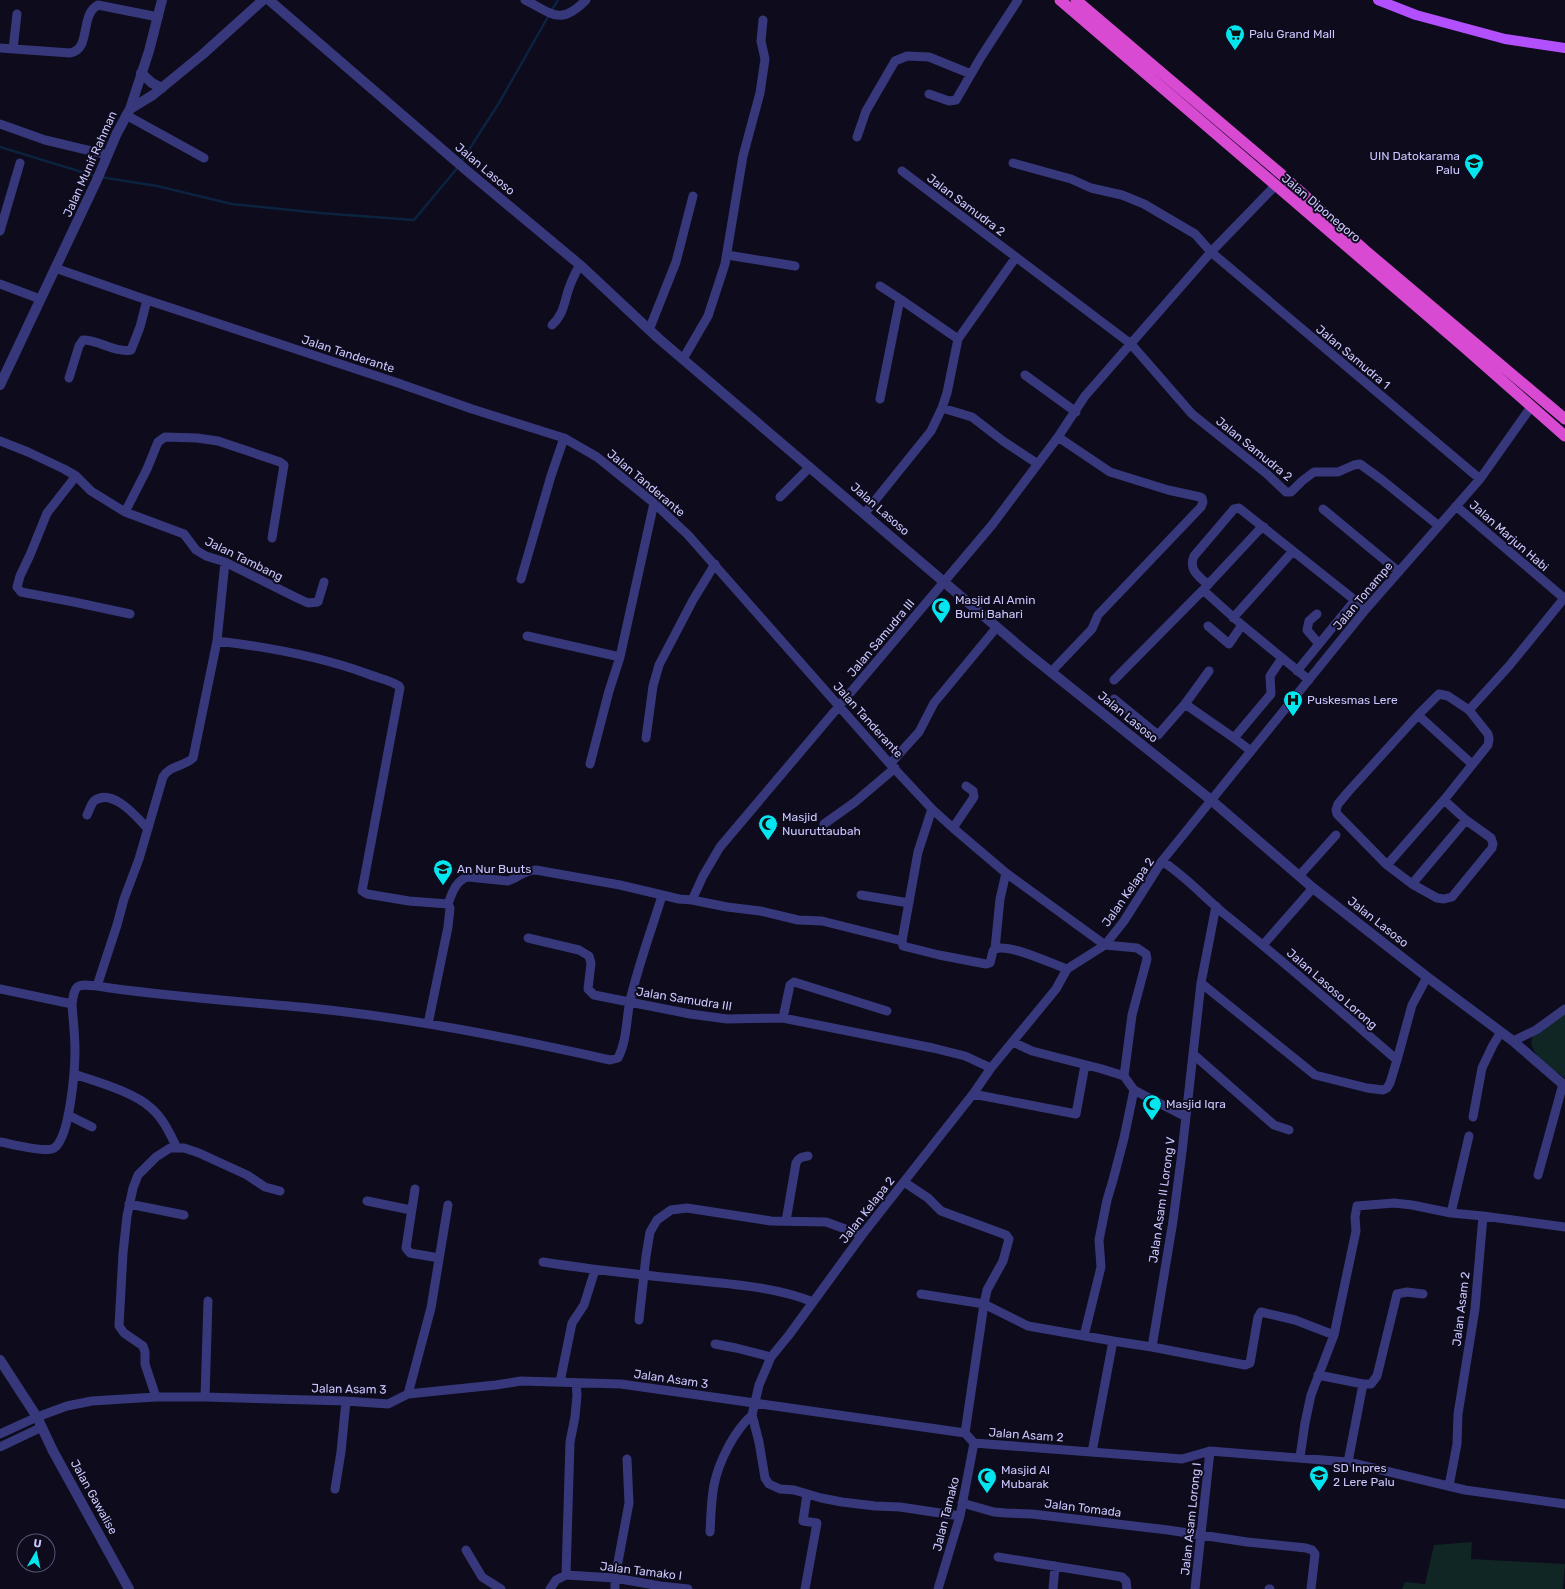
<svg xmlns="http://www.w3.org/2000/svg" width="1565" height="1589" viewBox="0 0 1565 1589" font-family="Rubik,sans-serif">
	<rect width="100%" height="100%" fill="#0d0b1c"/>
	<path fill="#0f2624" d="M 1565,1012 L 1565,1078 C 1554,1069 1522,1051 1534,1034 C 1539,1028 1558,1017 1565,1012 Z
		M 1472,1542 L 1471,1559 L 1565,1564 L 1563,1589 L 1402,1589 L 1405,1582 L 1425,1584 L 1434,1545 Z"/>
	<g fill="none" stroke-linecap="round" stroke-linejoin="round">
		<path stroke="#0c2340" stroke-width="2.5" d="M 551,11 L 558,0
			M 0,147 L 95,176
			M 461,162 L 499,103 L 549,15
			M 100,177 L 157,186 L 232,204 L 320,213 L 414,220 L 459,166"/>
		<path stroke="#37387b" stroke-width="9" d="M 525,0 C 553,14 560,26 586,0
			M 0,48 L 70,53 C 92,49 79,15 98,5 L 158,17
			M 13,49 L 17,14
			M 929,94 L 949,101 L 956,100 L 981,57 L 1018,0
			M 126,115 L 204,158
			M 0,124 L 45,140 L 108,155
			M 857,137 L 866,111 L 895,61 L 907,56 L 929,57 L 971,74
			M 1013,163 L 1071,179 L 1091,188 L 1122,195 L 1144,204 L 1195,234 L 1211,252 L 1480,479
			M 902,171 L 1131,344 L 1192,414 L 1267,474 L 1286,492 L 1291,492 L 1302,481 L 1314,472 L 1338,472 L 1354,465 L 1360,464 L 1382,480 L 1439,526
			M 0,231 L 20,163
			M 727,255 L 795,266
			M 55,268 L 147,300 L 398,383 L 472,409 L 564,438 L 597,457 L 654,503 L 688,535 L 890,764 L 932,809 L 953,828 L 1006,873 L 1105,945 L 1137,948 L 1146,954 L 1147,959 L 1132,1015 L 1124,1076
			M 0,284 L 40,299
			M 880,286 L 900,299
			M 552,325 C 563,315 564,304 568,291 C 571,282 575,273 580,265
			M 649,330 L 676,262 L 693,196
			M 683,359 L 708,316 L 725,264 L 743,156 L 760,93 L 765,59 L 761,41 L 763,20
			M 1025,375 L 1076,412
			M 69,378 L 79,346 L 83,340 C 99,340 115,353 131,350 L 140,327 L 147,300
			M 880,399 L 900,299 L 958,339
			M 942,408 L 972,417 L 1003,441 L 1038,464
			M 0,441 L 28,452 L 64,469 L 76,476 L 91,491 L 125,512 L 184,534 L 196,550 L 206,556 L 225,562 L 295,597 L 308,603 L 318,602 L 324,582
			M 76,476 L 47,513 L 30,555 L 20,576 L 17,587 L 21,592 L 74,602 L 130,614
			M 780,497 L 810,467
			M 1456,506 L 1565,599
			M 1323,509 L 1399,572
			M 125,512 L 147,469 L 158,442 L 165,437 L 197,438 L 218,441 L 280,462 L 284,465 L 272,538
			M 865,513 L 931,431 L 942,408 L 947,393 L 958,339 L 1016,257
			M 521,579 L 551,476 L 564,438
			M 1208,585 C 1199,576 1188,570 1194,556 L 1234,509 L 1239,508 L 1366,609
			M 1203,590 L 1242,625 L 1309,680
			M 1317,614 L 1309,621 L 1307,630 L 1319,644
			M 1233,618 L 1293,551
			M 1208,626 L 1229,644 L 1242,625
			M 527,636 L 620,657
			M 217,641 C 268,647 319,656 368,674 C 378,678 390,680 399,686 L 400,688 L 362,891 L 367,894 L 409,901 L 448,904 L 450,908 L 448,927 L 428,1024
			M 1209,671 L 1185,704 L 1234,738 L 1251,751
			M 1297,671 L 1355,600
			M 1051,672 L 1092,629 L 1098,615 L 1201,507 L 1203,502 L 1202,498 L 1200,497 L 1168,490 L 1110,472 L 1058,437
			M 1114,680 L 1203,590 L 1258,531 L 1264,527
			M 1114,699 L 1158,735 L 1185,704
			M 1418,715 L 1472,764
			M 646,738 L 653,686 L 659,665 L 693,600 L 715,564
			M 1234,738 L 1271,694 L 1270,676 L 1282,658
			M 590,764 L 609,691 L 620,657 L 654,503
			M 890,764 L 919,732 L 934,703 L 997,627
			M 1444,800 L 1466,820 L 1491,838 L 1493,844 L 1492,848 L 1452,897 L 1444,899 L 1437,898 L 1412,884 L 1387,865 L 1337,814 L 1336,810 L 1338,804 L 1348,792 L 1418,715 L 1439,694 L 1448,696 L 1469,710
			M 932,809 L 918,852 L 902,941 L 903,946 L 939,955 L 986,964 L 990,963 L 993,951 L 995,949 C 1009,943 1052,964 1067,969
			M 87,815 C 89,811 91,804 94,801 C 112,787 137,817 148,829
			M 824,824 L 855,802 L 895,768
			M 953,828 L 974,797 L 973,791 L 966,786
			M 1162,861 L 1366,609 L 1480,479 L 1531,407
			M 1387,865 L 1444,800 L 1488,745 L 1489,739 L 1488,734 L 1469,710 L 1509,666 L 1565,597
			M 1299,876 L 1336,835
			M 1412,884 L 1466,820
			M 861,895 L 909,903
			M 692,900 L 703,876 L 720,847 L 992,525 L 1058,437 L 1085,396 L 1211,252 L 1275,186
			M 448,904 C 452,893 456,880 468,877 L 508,881 C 518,878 524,870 536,870 L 620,885 L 679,899 L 692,900 L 727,907 L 760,911 L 798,920 L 822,921 L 902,941
			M 528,938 L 579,950 L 589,956 L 591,963 L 588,989 L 594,995 L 690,1014 L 727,1019 L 783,1018 L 933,1048 L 965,1056 L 991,1068
			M 1263,945 L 1313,888
			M 995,949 L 1000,899 L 1006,873
			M 1201,983 L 1315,1075 L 1367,1088 L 1383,1090 L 1387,1088 L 1390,1083 L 1397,1060
			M 97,986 C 167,997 239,1001 310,1008 C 411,1018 511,1038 610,1060 L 618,1058 C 627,1041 626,1020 630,1001 C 638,966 651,931 662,896
			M 0,989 L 72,1004 C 73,1019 75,1035 75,1050 C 75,1067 70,1144 52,1149 C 42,1152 12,1144 0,1142
			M 72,1004 C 75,983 77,984 97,986 L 117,925 L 124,899 L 139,859 L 163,777 C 170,765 183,767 193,758 L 217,641 L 225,562
			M 783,1018 L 790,985 L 794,982 L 887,1011
			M 1513,1041 L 1536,1030 L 1565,1009
			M 1013,1042 L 1032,1051 L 1102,1069 L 1124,1076 L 1134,1090 L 1186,1117
			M 1193,1054 L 1274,1125 L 1289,1130
			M 74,1074 C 97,1082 134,1092 151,1108 C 163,1118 170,1134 177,1148
			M 973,1094 L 1076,1114 L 1085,1065
			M 68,1115 L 92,1127
			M 1473,1117 L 1482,1068 L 1493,1045 L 1501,1032
			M 1538,1175 L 1563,1084
			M 904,1182 L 928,1198 L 941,1211 L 998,1232 L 1006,1235 L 1009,1239 L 1003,1261 L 987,1290 L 984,1304 L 921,1294
			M 415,1189 L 406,1248 L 410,1253 L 439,1258
			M 367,1201 L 411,1210
			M 129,1204 L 184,1215
			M 1451,1213 L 1469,1136
			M 786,1221 L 796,1163 C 799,1157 802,1157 808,1156
			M 543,1262 C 593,1270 642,1275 691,1280 C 731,1284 776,1287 813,1302
			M 639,1320 L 646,1256 L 650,1232 L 657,1220 L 671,1210 L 687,1208 L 771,1221 L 826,1222 L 862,1235
			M 1084,1336 L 1101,1267 L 1099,1240 L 1107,1200 L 1113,1180 L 1124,1138 L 1134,1090
			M 715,1344 L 736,1348 L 771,1357
			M 1152,1347 L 1245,1365 L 1250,1363 L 1258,1317 L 1261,1312 L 1295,1320 L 1334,1335
			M 1318,1375 L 1363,1384 L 1348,1462
			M 560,1382 L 572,1323 L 584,1305 L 595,1270
			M 1363,1384 L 1371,1384 L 1377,1376 L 1397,1294 L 1407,1292 L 1423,1294
			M 408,1394 L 431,1308 L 448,1205
			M 156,1397 L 145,1364 L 145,1352 L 143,1346 L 124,1333 L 119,1326 L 123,1253 L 127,1216 L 133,1188 L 138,1175 L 156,1157 L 170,1148 L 184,1148 L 199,1153 L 247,1175 L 265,1187 L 280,1191
			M 205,1397 L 208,1301
			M 965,1433 L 984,1304 L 1028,1326 L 1113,1341
			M 0,1434 L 37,1417 L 67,1406 L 92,1401 L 156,1397 L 205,1397 L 346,1401 L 388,1404 L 408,1394 L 496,1385 L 521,1381 L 621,1384 L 965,1433 L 974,1443 L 1182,1459 L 1210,1451 L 1348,1462 L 1465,1490 L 1565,1504
			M 0,1447 L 42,1427
			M 1092,1452 L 1113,1341 L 1152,1347 L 1173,1221 L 1182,1152 L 1201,983 L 1216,906
			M 1300,1457 L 1305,1423 L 1311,1395 L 1334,1335 L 1356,1231 L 1355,1217 L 1357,1206 L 1394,1203 L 1412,1205 L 1451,1213 L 1483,1216
			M 1449,1486 L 1457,1444 L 1458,1414 L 1475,1309 L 1483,1216 L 1565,1227
			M 335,1489 L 341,1452 L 346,1401
			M 962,1503 L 994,1512 L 1006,1513 L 1032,1514 L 1168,1530 L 1247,1542 L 1306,1548 L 1312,1550 L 1315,1554 L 1311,1589
			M 960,1516 L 900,1507 L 875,1506 L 842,1502 L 821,1498 L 794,1490 L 780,1489 L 769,1484 L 765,1478 L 759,1442 L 752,1415 L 759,1385 L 771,1357 L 789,1335 L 862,1235 L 973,1094 L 991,1068 L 1056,989 L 1067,969 L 1105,945 L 1124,921 L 1162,861 C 1185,876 1201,894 1222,912 C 1282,960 1339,1010 1397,1060 L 1412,1005 L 1427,977
			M 710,1532 C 711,1516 711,1500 714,1485 C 719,1461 734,1431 752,1415
			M 466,1550 L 482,1577 L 501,1589
			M 998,1557 L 1122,1577 L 1126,1581 L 1127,1589
			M 566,1575 L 570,1442 L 575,1417 L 577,1395 L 576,1383
			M 550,1589 L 556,1580 L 566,1575 L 615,1578 L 660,1586 L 688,1589
			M 615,1589 L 615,1578 L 629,1503 L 627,1459
			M 805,1589 L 817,1523 L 803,1521 L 807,1494
			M 938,1589 L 960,1516 L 974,1443
			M 1053,1589 L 1055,1566
			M 1195,1589 L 1210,1451
			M 1269,1589 L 1270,1589"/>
		<path stroke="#37387b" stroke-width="10" d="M 269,0 L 466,170 L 580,265 L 658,338 L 1026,652 L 1211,800 L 1313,888 L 1427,977 L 1513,1041 L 1565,1086
			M 141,73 L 152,83 L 162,88
			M 130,109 L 149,51 L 162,0
			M 0,385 L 96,182 L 117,133 L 130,109 L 153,95 L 203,54 L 263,0
			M 0,1360 L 37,1417 L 53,1451 L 129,1589"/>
		<path stroke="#b250fd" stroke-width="10" d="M 1378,0 L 1416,15 L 1505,39 L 1565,48"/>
		<path stroke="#d84ad2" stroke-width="11" d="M 1060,0 L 1464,347 L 1565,436
			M 1076,0 L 1281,174 L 1367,252 L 1565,419"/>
	</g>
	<defs>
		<g id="supermarket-pin" transform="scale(1)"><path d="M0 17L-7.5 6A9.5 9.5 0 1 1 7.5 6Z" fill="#03e5ef" stroke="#0d0b1c"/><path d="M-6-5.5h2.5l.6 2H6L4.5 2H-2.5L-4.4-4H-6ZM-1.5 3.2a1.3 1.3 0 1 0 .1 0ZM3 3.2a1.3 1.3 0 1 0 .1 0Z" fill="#111"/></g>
		<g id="university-pin" transform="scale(1)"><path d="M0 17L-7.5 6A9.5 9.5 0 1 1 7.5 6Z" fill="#03e5ef" stroke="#0d0b1c"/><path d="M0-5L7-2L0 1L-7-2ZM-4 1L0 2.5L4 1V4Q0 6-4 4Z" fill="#111"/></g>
		<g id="mosque-pin" transform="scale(1)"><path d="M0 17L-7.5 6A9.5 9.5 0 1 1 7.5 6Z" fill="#03e5ef" stroke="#0d0b1c"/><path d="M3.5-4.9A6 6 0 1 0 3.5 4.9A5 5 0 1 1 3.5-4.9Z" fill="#111"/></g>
		<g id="hospital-pin" transform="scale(1)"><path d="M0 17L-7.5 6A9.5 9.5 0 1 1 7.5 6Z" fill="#03e5ef" stroke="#0d0b1c"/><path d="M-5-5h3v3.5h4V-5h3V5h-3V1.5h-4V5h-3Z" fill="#111"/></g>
		<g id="school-pin" transform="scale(1)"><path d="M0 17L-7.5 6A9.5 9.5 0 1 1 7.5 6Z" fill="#03e5ef" stroke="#0d0b1c"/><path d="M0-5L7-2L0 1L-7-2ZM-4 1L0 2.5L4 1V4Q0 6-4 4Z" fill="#111"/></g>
	</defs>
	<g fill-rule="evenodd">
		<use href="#supermarket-pin" x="1235" y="34"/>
		<use href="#university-pin" x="1474" y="163"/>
		<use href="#mosque-pin" x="941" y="607"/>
		<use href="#hospital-pin" x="1293" y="700"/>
		<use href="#mosque-pin" x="768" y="824"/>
		<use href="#school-pin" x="443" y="869"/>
		<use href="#mosque-pin" x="1152" y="1104"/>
		<use href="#school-pin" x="1319" y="1475"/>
		<use href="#mosque-pin" x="987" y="1477"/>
	</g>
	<g text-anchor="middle" stroke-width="4" stroke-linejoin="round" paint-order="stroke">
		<g font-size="12" fill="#cac7fe" stroke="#0d0b1c" text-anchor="start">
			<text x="1249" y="38">Palu Grand Mall</text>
			<text x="1460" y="160" text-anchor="end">UIN Datokarama<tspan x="1460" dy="14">Palu</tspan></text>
			<text x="955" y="604">Masjid Al Amin<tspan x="955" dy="14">Bumi Bahari</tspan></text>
			<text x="1307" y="704">Puskesmas Lere</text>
			<text x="782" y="821">Masjid<tspan x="782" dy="14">Nuuruttaubah</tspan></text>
			<text x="457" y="873">An Nur Buuts</text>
			<text x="1166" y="1108">Masjid Iqra</text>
			<text x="1333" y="1472">SD Inpres<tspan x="1333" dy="14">2 Lere Palu</tspan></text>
			<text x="1001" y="1474">Masjid Al<tspan x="1001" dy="14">Mubarak</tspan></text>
		</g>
		<g font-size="12" fill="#cac7fe" stroke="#0d0b1c">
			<text transform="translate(90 164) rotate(-66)" y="4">Jalan Munif Rahman</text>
			<text transform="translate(485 169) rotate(40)" y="4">Jalan Lasoso</text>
			<text transform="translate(966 205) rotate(37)" y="4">Jalan Samudra 2</text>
			<text transform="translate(1321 208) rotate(40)" y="4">Jalan Diponegoro</text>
			<text transform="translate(348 354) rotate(18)" y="4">Jalan Tanderante</text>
			<text transform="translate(1353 357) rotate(40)" y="4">Jalan Samudra 1</text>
			<text transform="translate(1254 449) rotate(39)" y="4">Jalan Samudra 2</text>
			<text transform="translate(646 483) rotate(40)" y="4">Jalan Tanderante</text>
			<text transform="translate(880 509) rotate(41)" y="4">Jalan Lasoso</text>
			<text transform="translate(1509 536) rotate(41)" y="4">Jalan Marjun Habi</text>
			<text transform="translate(244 559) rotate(26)" y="4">Jalan Tambang</text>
			<text transform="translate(1363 596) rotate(-50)" y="4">Jalan Tonampe</text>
			<text transform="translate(881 638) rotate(-50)" y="4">Jalan Samudra III</text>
			<text transform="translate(1128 717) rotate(39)" y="4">Jalan Lasoso</text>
			<text transform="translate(868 720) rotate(48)" y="4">Jalan Tanderante</text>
			<text transform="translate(1128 892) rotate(-55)" y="4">Jalan Kelapa 2</text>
			<text transform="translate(1378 922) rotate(38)" y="4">Jalan Lasoso</text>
			<text transform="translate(1332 989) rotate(41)" y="4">Jalan Lasoso Lorong</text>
			<text transform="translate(684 999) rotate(9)" y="4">Jalan Samudra III</text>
			<text transform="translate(1162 1200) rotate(-82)" y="4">Jalan Asam II Lorong V</text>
			<text transform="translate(867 1210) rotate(-52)" y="4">Jalan Kelapa 2</text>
			<text transform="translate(1461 1309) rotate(-83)" y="4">Jalan Asam 2</text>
			<text transform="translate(671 1379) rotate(8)" y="4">Jalan Asam 3</text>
			<text transform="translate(349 1389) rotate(1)" y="4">Jalan Asam 3</text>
			<text transform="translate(1026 1435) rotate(4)" y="4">Jalan Asam 2</text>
			<text transform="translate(94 1497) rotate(61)" y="4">Jalan Gawalise</text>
			<text transform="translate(1083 1508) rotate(7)" y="4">Jalan Tomada</text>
			<text transform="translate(946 1514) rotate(-76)" y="4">Jalan Tamako</text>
			<text transform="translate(1191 1519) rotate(-84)" y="4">Jalan Asam Lorong I</text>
			<text transform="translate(641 1571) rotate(7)" y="4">Jalan Tamako I</text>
		</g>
	</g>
	<g transform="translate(36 1553) rotate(9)"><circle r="19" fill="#0d0b1c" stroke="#595676"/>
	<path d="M0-3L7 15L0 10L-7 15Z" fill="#03e5ef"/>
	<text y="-6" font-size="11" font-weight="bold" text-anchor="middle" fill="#cac7fe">U</text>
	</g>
</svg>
